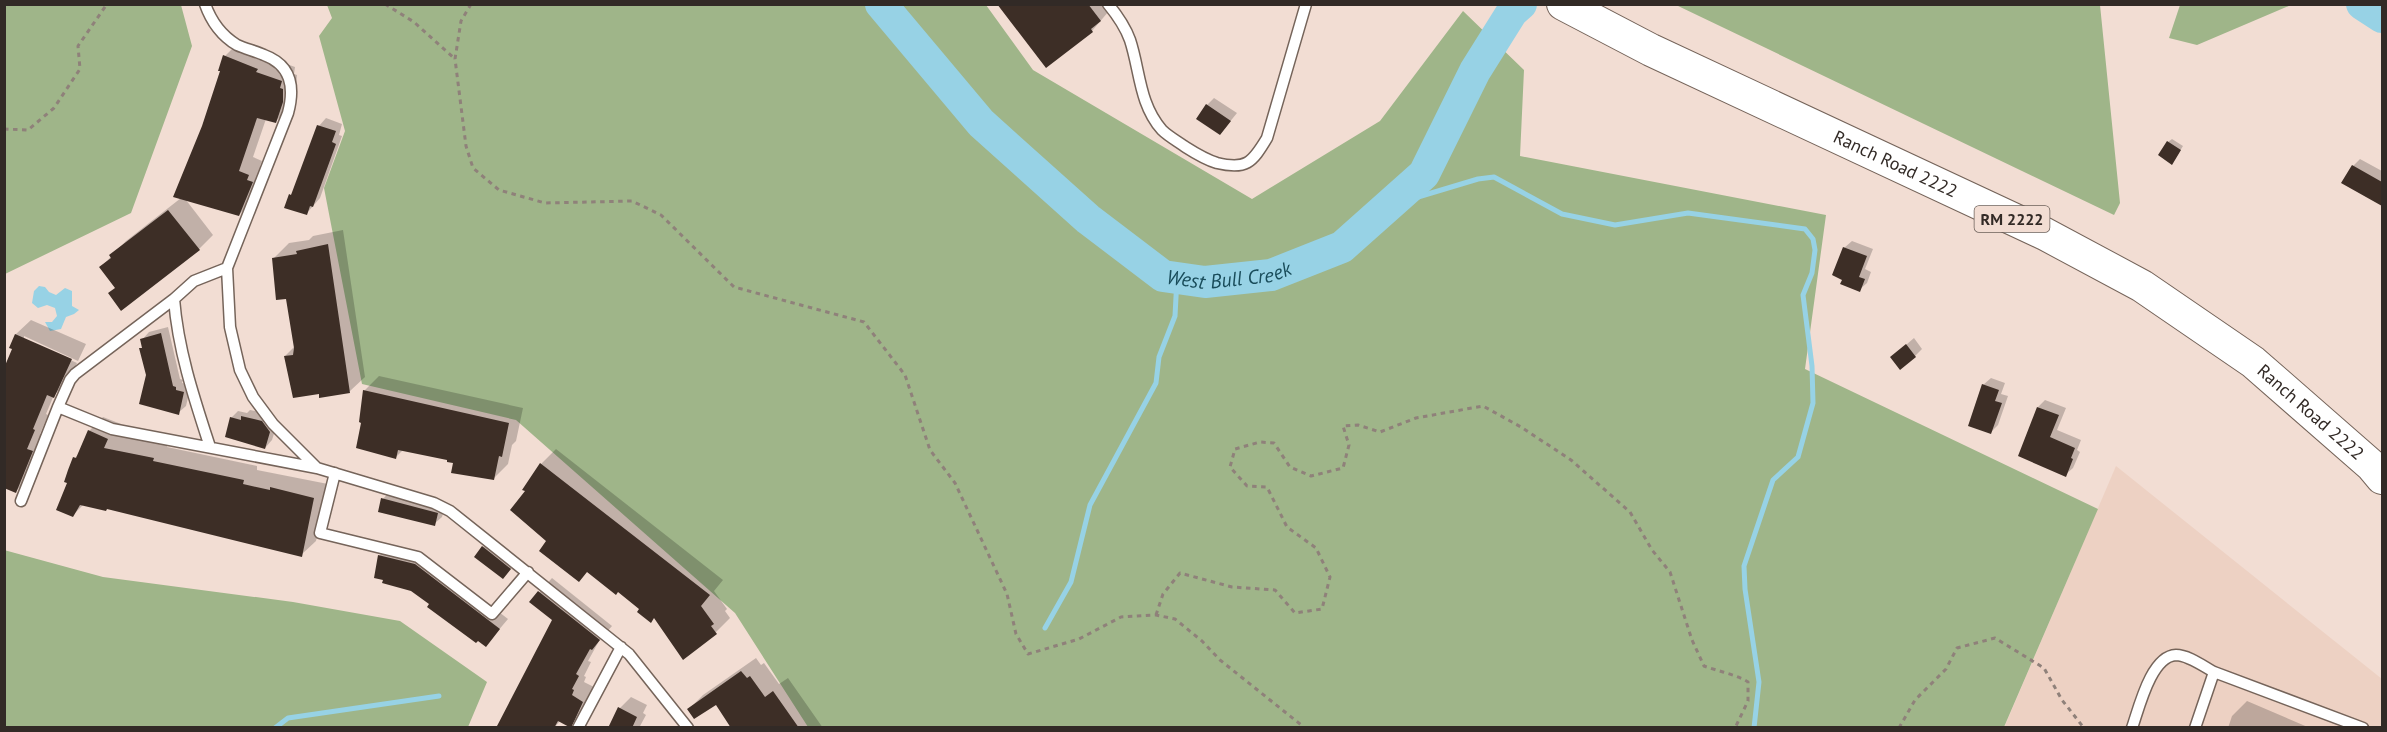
<svg xmlns="http://www.w3.org/2000/svg" width="2387" height="732" viewBox="0 0 2387 732" font-family="'PT Sans',sans-serif">
	<rect width="100%" height="100%" fill="#f2ddd3"/>
	<path fill="#edd1c3" d="M 2116,466 L 2382,679 L 2382,727 L 2004,728 Z"/>
	<path fill="#9fb589" d="M 5,4 L 181,5 L 192,46 L 131,213 L 5,274 Z
		M 327,5 L 986,5 L 1033,70 L 1252,199 L 1380,121 L 1463,11 L 1524,70 L 1520,156 L 1826,215 L 1805,369 L 2098,509 L 2004,727 L 808,727 L 735,613 L 516,420 L 362,384 L 324,188 L 345,131 L 319,36 L 332,18 Z
		M 1676,5 L 2100,5 L 2120,203 L 2114,215 Z
		M 2180,5 L 2180,4 L 2291,5 L 2197,45 L 2169,38 Z
		M 4,550 L 103,577 L 293,602 L 400,621 L 487,682 L 468,727 L 5,727 Z"/>
	<path fill="#97d2e5" d="M 39,286 L 45,287 L 49,292 L 56,295 L 65,288 L 72,291 L 72,306 L 79,310 L 74,314 L 66,317 L 61,329 L 50,331 L 45,322 L 52,322 L 57,316 L 55,308 L 47,305 L 38,308 L 32,303 L 34,291 Z"/>
	<path fill="#0003" d="M 999,4 L 1114,4 L 1114,5 L 1092,31 Z
		M 239,42 L 270,58 L 295,67 L 294,74 L 297,75 L 296,87 L 290,107 L 275,122 L 266,119 L 253,157 L 262,161 L 260,166 L 266,168 L 253,200 L 239,215 L 186,200 L 213,235 L 199,249 L 117,287 L 101,267 L 126,241 L 181,198 L 222,71 L 225,56 Z
		M 1214,98 L 1237,113 L 1220,134 L 1207,105 Z
		M 326,118 L 342,124 L 339,135 L 342,136 L 320,198 L 307,213 L 291,195 L 294,191 L 319,126 Z
		M 2172,139 L 2183,146 L 2175,159 L 2168,142 Z
		M 2360,159 L 2382,171 L 2382,204 L 2343,183 L 2353,166 Z
		M 343,230 L 365,377 L 350,391 L 320,392 L 285,356 L 295,346 L 287,297 L 274,258 L 289,243 L 309,240 L 313,236 Z
		M 1852,241 L 1873,249 L 1865,269 L 1871,272 L 1867,283 L 1859,290 L 1844,248 Z
		M 31,320 L 86,344 L 78,361 L 24,336 L 24,339 L 77,363 L 68,381 L 54,395 L 46,414 L 48,415 L 40,434 L 46,436 L 31,476 L 16,491 L 14,349 L 11,347 L 16,334 Z
		M 168,327 L 180,379 L 183,380 L 182,383 L 191,385 L 186,406 L 178,413 L 147,375 L 141,349 L 143,347 L 142,340 L 149,332 Z
		M 1914,338 L 1922,349 L 1915,356 L 1892,357 Z
		M 379,376 L 523,408 L 516,441 L 512,445 L 508,464 L 493,479 L 449,458 L 404,449 L 396,457 L 363,422 L 364,391 Z
		M 1991,378 L 2005,383 L 2001,394 L 2008,396 L 1998,425 L 1991,432 L 1983,385 Z
		M 2045,400 L 2066,408 L 2057,430 L 2081,440 L 2077,450 L 2080,452 L 2073,468 L 2065,475 L 2038,407 Z
		M 250,410 L 269,414 L 277,424 L 272,440 L 265,448 L 231,418 L 238,411 L 247,413 Z
		M 103,417 L 121,424 L 117,434 L 168,444 L 167,447 L 257,466 L 257,470 L 328,484 L 316,541 L 301,555 L 107,508 L 84,504 L 73,515 L 69,482 L 75,458 L 80,452 L 89,431 Z
		M 556,449 L 723,580 L 714,591 L 727,609 L 725,611 L 730,618 L 716,632 L 655,617 L 548,541 L 524,489 L 542,463 Z
		M 390,491 L 445,506 L 442,517 L 434,524 L 383,499 Z
		M 490,540 L 517,561 L 510,570 L 483,547 Z
		M 389,546 L 425,555 L 508,619 L 486,645 L 431,604 L 379,556 Z
		M 552,578 L 612,626 L 599,641 L 588,661 L 591,662 L 584,676 L 586,677 L 584,682 L 596,688 L 584,713 L 570,726 L 560,721 L 554,728 L 495,728 L 501,721 L 554,619 L 531,602 Z
		M 756,658 L 761,665 L 764,663 L 779,684 L 788,678 L 823,728 L 731,728 L 716,702 L 689,709 L 703,695 Z
		M 631,697 L 647,705 L 643,713 L 646,715 L 639,728 L 609,728 L 620,708 Z
		M 2247,701 L 2310,728 L 2228,728 L 2232,716 Z"/>
	<g fill="none" stroke-linecap="round" stroke-linejoin="round">
		<path stroke="#97d2e5" stroke-width="5" d="M 1388,206 L 1478,179 L 1494,177 L 1562,214 L 1615,225 L 1688,213 L 1805,229 L 1813,239 L 1815,250 L 1812,273 L 1803,295 L 1812,366 L 1813,403 L 1798,457 L 1773,480 L 1744,566 L 1745,589 L 1759,682 L 1754,728
			M 1045,628 L 1071,582 L 1090,505 L 1156,383 L 1159,357 L 1175,316 L 1177,278
			M 275,728 L 288,718 L 439,696"/>
		<g stroke="#97d2e5" stroke-width="32">
			<path id="s1" d="M 881,4 L 981,123 L 1088,219 L 1163,276 L 1205,282 L 1271,275 L 1342,247 L 1424,174 L 1475,71 L 1512,12 L 1521,4"/>
			<path d="M 2362,4 L 2382,17"/>
		</g>
	</g>
	<path fill="#3d2e26" d="M 997,4 L 1088,4 L 1101,21 L 1091,29 L 1093,32 L 1046,68 Z
		M 223,55 L 258,69 L 256,72 L 282,81 L 280,88 L 283,89 L 283,102 L 276,123 L 257,118 L 239,171 L 249,175 L 247,180 L 253,182 L 239,216 L 173,197 L 202,126 L 220,71 L 218,71 Z
		M 1206,104 L 1231,121 L 1220,135 L 1196,119 Z
		M 317,125 L 336,131 L 332,142 L 336,144 L 313,207 L 310,206 L 307,215 L 284,208 L 289,194 L 291,195 Z
		M 2167,141 L 2181,150 L 2172,165 L 2158,155 Z
		M 2352,165 L 2382,182 L 2382,206 L 2341,183 Z
		M 168,210 L 200,250 L 121,311 L 108,293 L 115,288 L 99,267 L 111,258 L 109,255 Z
		M 328,244 L 350,393 L 319,398 L 319,394 L 293,398 L 284,356 L 293,355 L 294,348 L 286,299 L 276,300 L 272,258 L 297,254 L 296,251 Z
		M 1843,247 L 1867,256 L 1859,277 L 1865,279 L 1860,292 L 1840,284 L 1842,280 L 1832,275 Z
		M 161,333 L 173,386 L 176,387 L 176,390 L 184,392 L 179,415 L 139,404 L 146,375 L 139,348 L 142,348 L 140,339 Z
		M 15,334 L 72,359 L 54,398 L 47,395 L 33,429 L 35,430 L 27,449 L 33,451 L 16,493 L 4,488 L 4,368 L 12,349 L 9,348 Z
		M 1906,344 L 1916,357 L 1900,370 L 1890,357 Z
		M 1982,384 L 1999,390 L 1995,401 L 2002,403 L 1991,434 L 1968,426 Z
		M 363,390 L 509,423 L 502,457 L 499,456 L 494,480 L 451,473 L 453,463 L 447,462 L 447,460 L 398,450 L 396,459 L 356,448 L 361,423 L 359,422 Z
		M 2037,407 L 2059,415 L 2050,437 L 2075,448 L 2071,458 L 2073,459 L 2066,477 L 2018,456 Z
		M 241,416 L 262,421 L 270,432 L 265,449 L 225,437 L 230,417 L 241,420 Z
		M 88,430 L 108,439 L 104,448 L 154,458 L 153,461 L 244,480 L 243,484 L 270,490 L 270,487 L 314,498 L 302,557 L 107,509 L 106,511 L 80,505 L 73,517 L 56,510 L 67,483 L 64,482 L 68,470 L 73,457 L 76,458 Z
		M 540,463 L 710,595 L 701,606 L 714,624 L 711,626 L 717,634 L 683,660 L 654,618 L 651,623 L 637,612 L 639,609 L 618,592 L 616,595 L 587,572 L 579,582 L 539,551 L 546,541 L 510,510 L 525,491 L 522,490 Z
		M 381,498 L 438,513 L 435,526 L 378,512 Z
		M 482,546 L 511,569 L 503,579 L 474,557 Z
		M 378,555 L 415,564 L 500,629 L 486,647 L 478,641 L 476,643 L 427,607 L 429,604 L 411,591 L 382,583 L 383,580 L 374,578 Z
		M 538,591 L 600,640 L 592,650 L 590,649 L 576,674 L 579,676 L 572,689 L 574,690 L 572,695 L 583,702 L 571,728 L 558,721 L 554,728 L 496,728 L 552,620 L 529,602 Z
		M 741,671 L 747,678 L 750,676 L 765,697 L 773,691 L 799,728 L 731,728 L 716,705 L 694,719 L 687,709 Z
		M 618,707 L 637,717 L 632,728 L 608,728 Z"/>
	<g fill="none" stroke-linecap="round" stroke-linejoin="round">
		<g stroke="#75645a" stroke-width="13">
			<path id="lane" d="M 205,4 C 211,21 222,36 237,45 C 246,49 255,51 264,55 C 291,65 295,87 288,113 L 227,268 L 230,327 L 240,370 L 253,397 L 273,424 L 317,468 L 434,503 L 450,511 L 629,654 L 688,728
				M 1108,4 C 1117,15 1125,26 1130,40 C 1140,70 1139,104 1162,130 C 1168,136 1177,141 1184,146 C 1195,153 1204,159 1217,163 C 1246,170 1252,163 1267,138 L 1306,4
				M 174,299 C 178,350 194,398 210,447
				M 58,407 L 112,429 L 317,468
				M 335,473 L 320,533 L 418,557 L 492,614 L 528,572
				M 21,501 L 58,407 L 70,380 L 75,374 L 174,299 L 194,281 L 227,268
				M 578,728 L 621,647
				M 2132,728 C 2139,708 2151,656 2176,655 C 2188,655 2203,666 2214,672
				M 2195,728 L 2214,672 L 2363,728"/>
		</g>
		<g stroke="#75645a" stroke-width="34">
			<g id="primary">
				<path id="s2" d="M 1563,4 L 1651,50 L 2045,234 L 2142,286 L 2253,362 L 2372,466 L 2382,478"/>
			</g>
		</g>
		<path stroke="#8f817a" stroke-width="3" stroke-dasharray="4.5 4.5" stroke-linecap="butt" d="M 385,4 L 414,22 L 455,59
			M 471,4 L 461,21 L 455,59 L 466,146 L 473,168 L 499,190 L 545,203 L 632,201 L 661,215 L 734,287 L 864,322 L 905,375 L 930,450 L 955,483 L 1007,594 L 1016,634 L 1028,654 L 1079,639 L 1121,617 L 1156,615 L 1175,619 L 1202,641 L 1220,660 L 1305,728
			M 4,129 L 28,130 L 54,108 L 80,69 L 78,46 L 107,4
			M 1156,615 L 1163,594 L 1180,573 L 1232,587 L 1275,590 L 1295,613 L 1322,609 L 1330,577 L 1316,548 L 1287,527 L 1267,487 L 1247,486 L 1230,467 L 1235,449 L 1260,442 L 1274,443 L 1290,467 L 1311,476 L 1343,468 L 1349,445 L 1343,426 L 1358,425 L 1380,432 L 1416,418 L 1483,406 L 1521,427 L 1571,460 L 1630,512 L 1652,550 L 1670,572 L 1692,640 L 1704,666 C 1717,671 1738,675 1748,682 L 1748,701 L 1735,728
			M 1899,728 L 1915,700 L 1946,669 L 1957,648 L 1995,638 L 2044,668 L 2062,700 L 2084,728"/>
		<use href="#lane" stroke="#fff" stroke-width="10"/>
		<use href="#primary" stroke="#fff" stroke-width="32"/>
	</g>
	<g text-anchor="middle" stroke-width="6" stroke-linejoin="round" paint-order="stroke">
		<rect fill="#f2ddd3" stroke="#6c605a" stroke-width="1.5" x="1974.5" y="206" width="75" height="26" rx="4.5"/>
		<g font-size="16" font-weight="bold" fill="#322a26">
			<text x="2012" y="225">RM 2222</text>
		</g>
		<g font-size="18" fill="#322a26" stroke="#f2ddd3">
			<text dy="6" stroke="none"><textPath href="#s2" startOffset="369">Ranch Road 2222</textPath></text>
			<text dy="6" stroke="none"><textPath href="#s2" startOffset="855">Ranch Road 2222</textPath></text>
		</g>
		<g font-size="20" font-style="italic" fill="#194c5a" stroke="#f2ddd3">
			<text dy="7" stroke="none"><textPath href="#s1" startOffset="460">West Bull Creek</textPath></text>
		</g>
	</g>
	<rect width="2387" height="732" fill="none" stroke="#322a26" stroke-width="12"/>
</svg>
